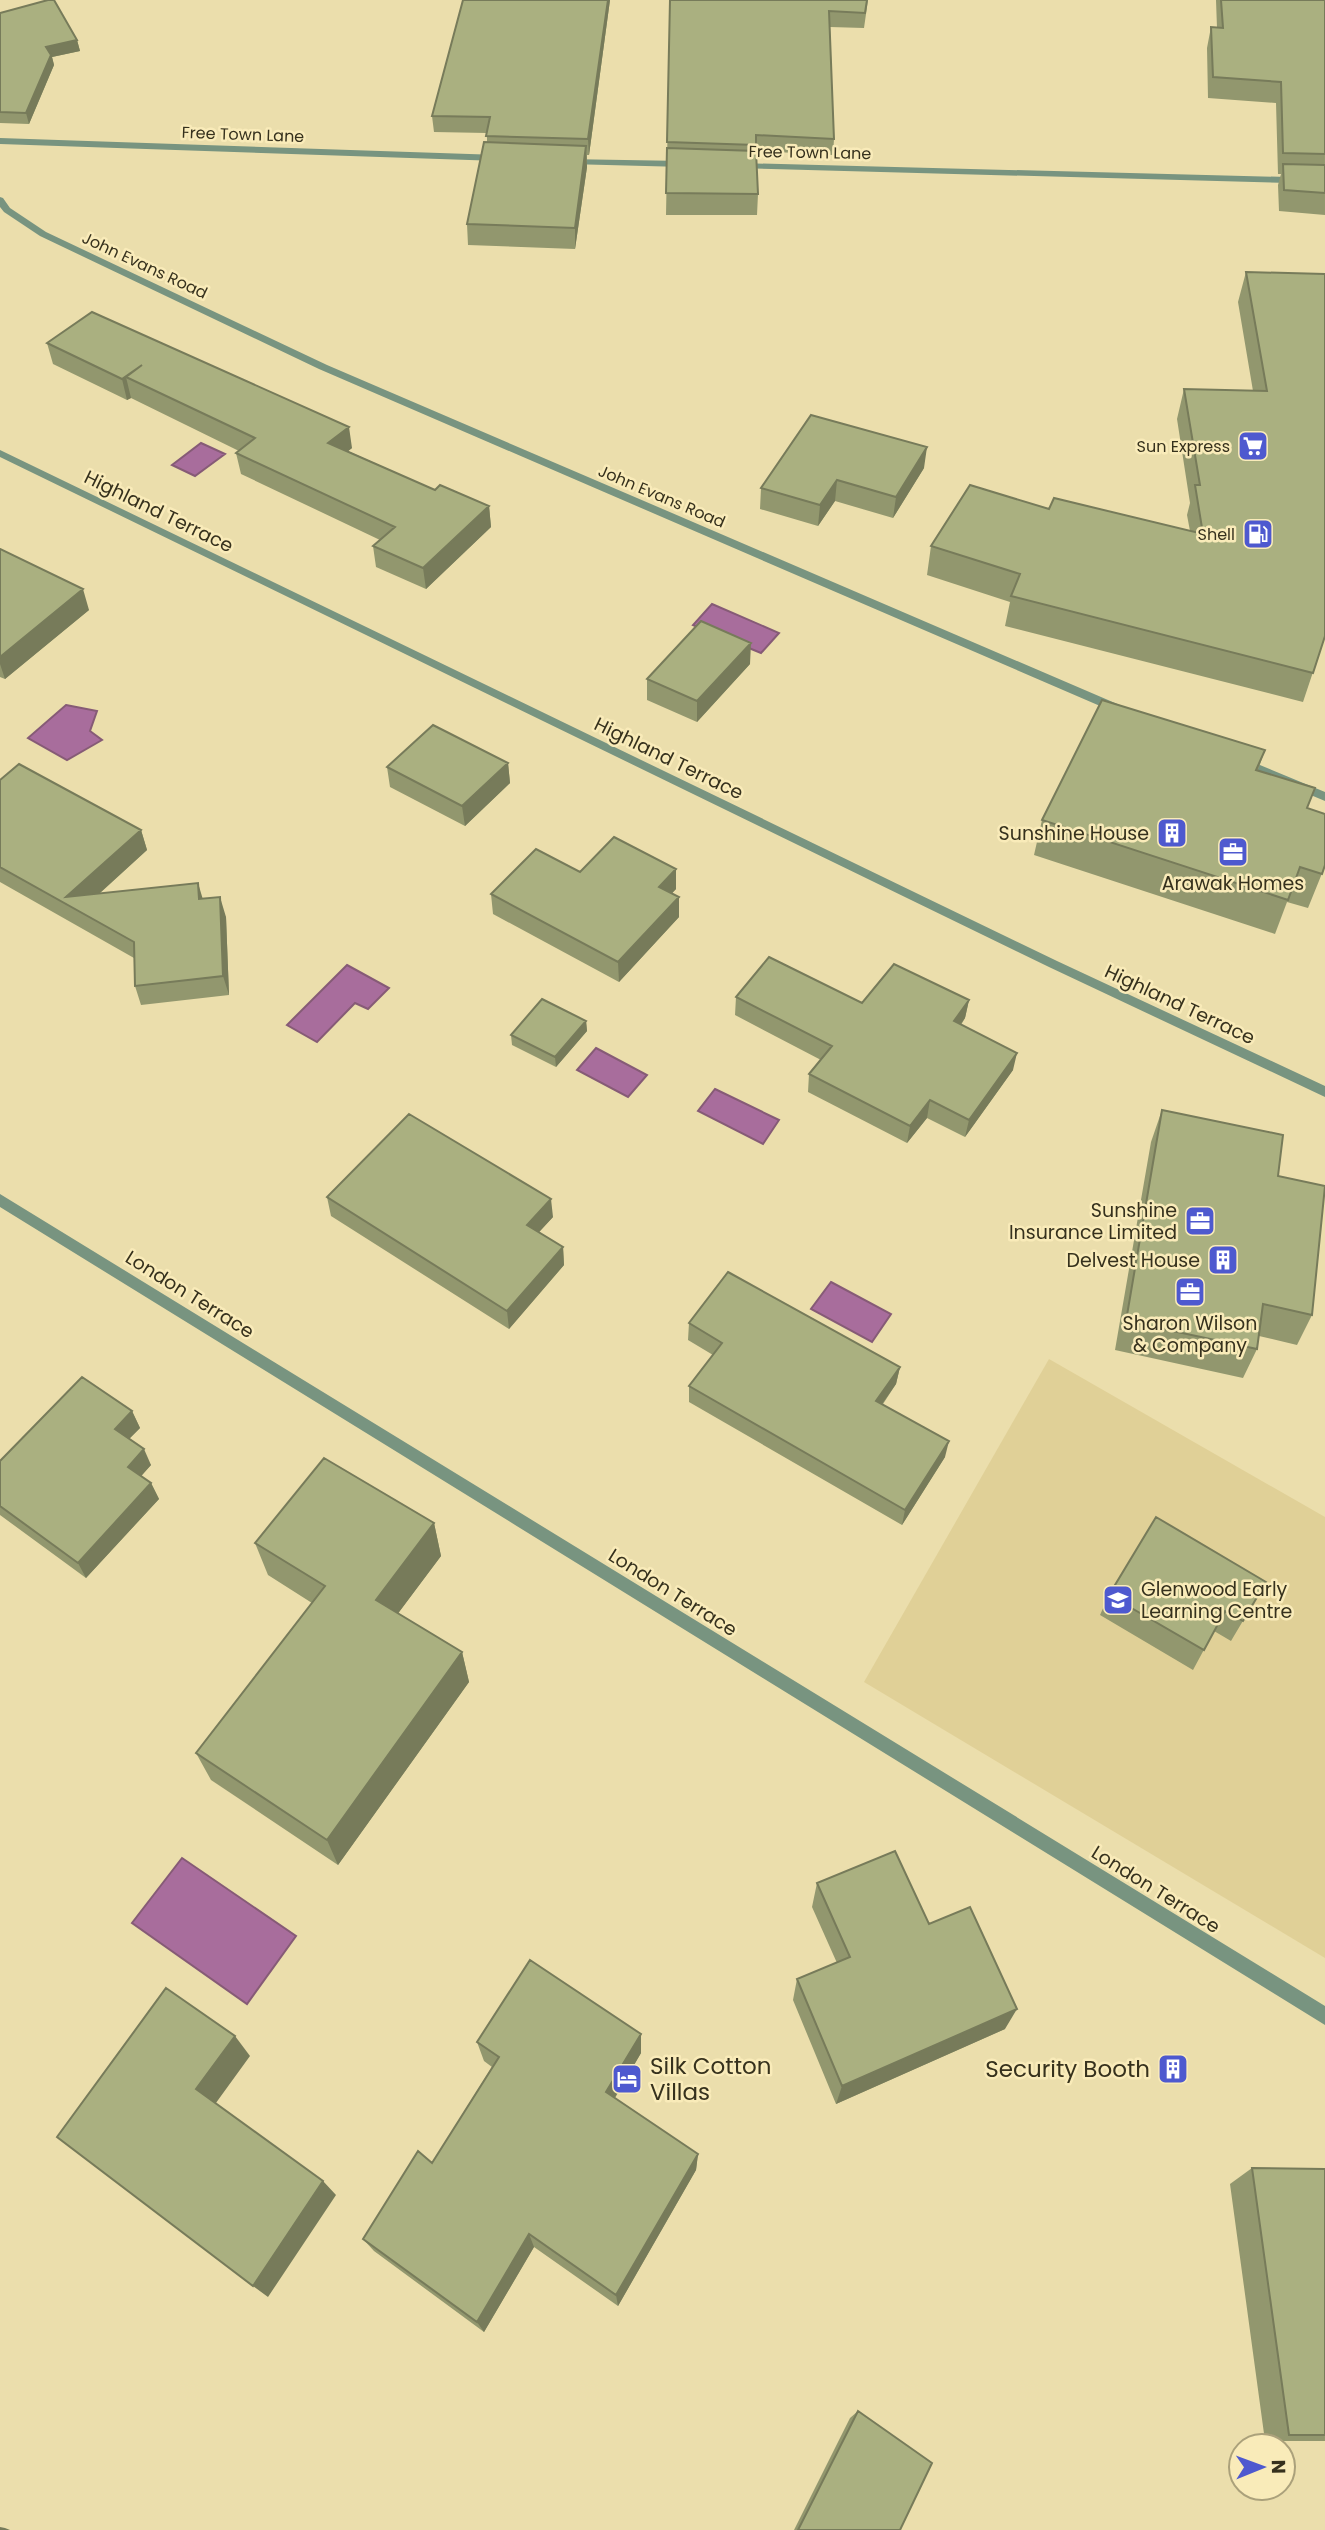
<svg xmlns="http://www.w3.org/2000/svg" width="1325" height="2530" viewBox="0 0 1325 2530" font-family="Poppins,sans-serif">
	<rect width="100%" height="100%" fill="#ebdeac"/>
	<path fill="#e0d097" d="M 1049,1359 L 1325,1517 L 1325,1958 L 864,1682 Z"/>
	<path fill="#a86d9c" stroke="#865b76" stroke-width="2" d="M 201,443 L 225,454 L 195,476 L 172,465 Z
		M 712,604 L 779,633 L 761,653 L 693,625 Z
		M 66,705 L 97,711 L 90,731 L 102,740 L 67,760 L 28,738 Z
		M 347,965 L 389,988 L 368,1009 L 355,1003 L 317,1042 L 287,1025 Z
		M 596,1048 L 647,1075 L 628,1097 L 577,1070 Z
		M 715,1089 L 779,1120 L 763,1144 L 698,1111 Z
		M 831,1282 L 891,1314 L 872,1342 L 811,1309 Z
		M 182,1858 L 296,1936 L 247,2004 L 132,1923 Z"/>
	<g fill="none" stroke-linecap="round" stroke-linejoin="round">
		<path fill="#789480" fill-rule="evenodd" d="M 0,138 L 499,155 L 504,158 L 499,161 L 0,144 Z
			M 565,159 L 684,161 L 689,164 L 684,167 L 568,164 L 563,161 Z
			M 739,163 L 1325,178 L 1325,184 L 736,168 L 734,166 Z
			M 0,197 L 3,198 L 10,208 L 46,232 L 327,365 L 1122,706 L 1124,709 L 1118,713 L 1114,712 L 319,369 L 40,236 L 4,212 L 0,207 Z
			M 0,450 L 1057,961 L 1325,1086 L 1325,1097 L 1049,967 L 0,457 Z
			M 1243,758 L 1325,792 L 1325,801 L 1239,765 L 1237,762 Z
			M 0,1194 L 1325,2006 L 1325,2025 L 0,1207 Z"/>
	</g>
	<path fill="#92976e" d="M 463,0 L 610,0 L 589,155 L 587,155 L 587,167 L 575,249 L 468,245 L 467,224 L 487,142 L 487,133 L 434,132 L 432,116 Z
		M 670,0 L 868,0 L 864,28 L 830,27 L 834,139 L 833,155 L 756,151 L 758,194 L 757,215 L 666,215 Z
		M 1216,0 L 1325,0 L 1325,215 L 1279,211 L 1278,185 L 1281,174 L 1278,174 L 1276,103 L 1208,98 L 1207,48 L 1211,27 L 1217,28 Z
		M 0,13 L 77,40 L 80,51 L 52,57 L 54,65 L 29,124 L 0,123 Z
		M 1246,272 L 1325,636 L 1303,702 L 1005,626 L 1010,602 L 927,575 L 931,546 L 1049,509 L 1190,531 L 1187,515 L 1190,503 L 1177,419 L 1184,389 L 1253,391 L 1238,302 Z
		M 47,343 L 352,448 L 348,451 L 435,490 L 489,506 L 491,527 L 426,589 L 376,567 L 373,546 L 380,540 L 241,474 L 236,453 L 239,451 L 131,398 L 127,400 L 53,364 Z
		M 924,468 L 893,518 L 835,501 L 818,526 L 760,509 L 761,488 Z
		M 0,549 L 89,610 L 5,679 L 0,677 Z
		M 750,664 L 697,722 L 647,700 L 647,679 Z
		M 1265,750 L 1258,770 L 1307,808 L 1325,866 L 1308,908 L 1287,902 L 1275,934 L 1034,855 L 1042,820 Z
		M 508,763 L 510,783 L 465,826 L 390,787 L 387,767 Z
		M 0,780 L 141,830 L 147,850 L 99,894 L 202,898 L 226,917 L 229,995 L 141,1005 L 135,986 L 134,958 L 0,882 Z
		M 580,872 L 676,889 L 672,893 L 679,917 L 619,982 L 493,914 L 491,894 Z
		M 736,997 L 862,1003 L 969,1000 L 965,1018 L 961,1025 L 1013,1070 L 965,1137 L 927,1118 L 907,1143 L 808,1092 L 809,1074 L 821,1060 L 735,1015 Z
		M 586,1021 L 587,1031 L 556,1067 L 512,1045 L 511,1035 Z
		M 1162,1110 L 1278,1176 L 1312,1315 L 1297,1345 L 1259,1336 L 1257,1349 L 1243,1378 L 1115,1350 L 1151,1142 Z
		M 327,1197 L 553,1217 L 539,1232 L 563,1247 L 564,1265 L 509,1329 L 331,1216 Z
		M 689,1323 L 900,1367 L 896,1384 L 883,1404 L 945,1457 L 902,1525 L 689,1402 L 689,1386 L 713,1355 L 688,1340 Z
		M 132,1411 L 140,1428 L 129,1439 L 151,1465 L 141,1476 L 151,1483 L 159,1499 L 86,1578 L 0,1515 L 0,1461 Z
		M 434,1523 L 441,1556 L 398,1613 L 462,1652 L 469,1682 L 338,1865 L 211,1780 L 196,1753 L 312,1603 L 268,1575 L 255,1543 Z
		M 1266,1582 L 1231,1641 L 1214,1631 L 1193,1670 L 1100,1615 L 1109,1595 Z
		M 817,1883 L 929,1924 L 1005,2029 L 836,2104 L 793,2000 L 797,1979 L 837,1963 L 812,1907 Z
		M 477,2042 L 641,2053 L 615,2098 L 698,2154 L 696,2170 L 618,2306 L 534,2247 L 484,2332 L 374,2251 L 363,2239 L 432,2163 L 492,2067 L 484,2061 Z
		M 1252,2168 L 1325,2169 L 1325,2441 L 1265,2441 L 1230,2184 Z
		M 858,2411 L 900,2530 L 794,2530 L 850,2418 Z"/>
	<path fill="#777b5a" d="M 608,0 L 610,0 L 589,155 L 588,139 Z
		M 77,40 L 80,51 L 52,57 L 54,65 L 29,124 L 26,113 L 46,47 Z
		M 586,146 L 587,167 L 575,249 L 575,228 Z
		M 142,365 L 126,377 L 131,398 L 127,400 L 122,379 Z
		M 349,427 L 352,448 L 332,464 L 328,443 Z
		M 927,447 L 924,468 L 893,518 L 896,497 Z
		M 837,480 L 835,501 L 818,526 L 820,505 Z
		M 489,506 L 491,527 L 426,589 L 423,568 Z
		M 83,589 L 89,610 L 5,679 L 0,664 L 0,657 Z
		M 751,643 L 750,664 L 697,722 L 697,701 Z
		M 508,763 L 510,783 L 465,826 L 462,806 Z
		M 141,830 L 147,850 L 80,911 L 66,897 Z
		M 676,869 L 676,889 L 659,907 L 659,887 Z
		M 198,883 L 204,903 L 199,899 Z
		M 220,897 L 226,917 L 229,995 L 223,976 Z
		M 679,897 L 679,917 L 619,982 L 618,962 Z
		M 969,1000 L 965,1018 L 950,1039 L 954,1021 Z
		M 586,1021 L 587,1031 L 556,1067 L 555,1057 Z
		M 1017,1053 L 1013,1070 L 965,1137 L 969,1120 Z
		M 930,1100 L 927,1118 L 907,1143 L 910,1126 Z
		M 551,1199 L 553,1217 L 529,1243 L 527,1225 Z
		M 563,1247 L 564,1265 L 509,1329 L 507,1311 Z
		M 900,1367 L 896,1384 L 873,1417 L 876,1401 Z
		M 132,1411 L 140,1428 L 123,1445 L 115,1429 Z
		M 949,1441 L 945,1457 L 902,1525 L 905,1510 Z
		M 144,1449 L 151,1465 L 135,1483 L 128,1467 Z
		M 151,1483 L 159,1499 L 86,1578 L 78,1563 Z
		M 434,1523 L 441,1556 L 385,1631 L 376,1600 Z
		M 462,1652 L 469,1682 L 338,1865 L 327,1840 Z
		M 1017,2009 L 1005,2029 L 836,2104 L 842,2086 Z
		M 641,2034 L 641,2053 L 608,2109 L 606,2092 Z
		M 235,2036 L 250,2056 L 213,2107 L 196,2089 Z
		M 698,2154 L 696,2170 L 618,2306 L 616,2295 Z
		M 323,2181 L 336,2195 L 268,2297 L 253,2286 Z
		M 529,2234 L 534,2247 L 484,2332 L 477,2322 Z
		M 0,2527 L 5,2528 L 10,2530 L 0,2530 Z"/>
	<path fill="#aab080" stroke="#777b5a" stroke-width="2" d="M 48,0 L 54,0 L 77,40 L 46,47 L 51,55 L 26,113 L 0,112 L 0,13 Z
		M 463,0 L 608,0 L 588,139 L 486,136 L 490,117 L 432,116 Z
		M 670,0 L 867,0 L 865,13 L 829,11 L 834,139 L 756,135 L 756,145 L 667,142 Z
		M 1221,0 L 1325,0 L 1325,154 L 1283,153 L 1281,82 L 1213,77 L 1211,27 L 1223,28 Z
		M 484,142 L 586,146 L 575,228 L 467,224 Z
		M 667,148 L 756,151 L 758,194 L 666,193 Z
		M 1283,164 L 1325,165 L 1325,193 L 1284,190 Z
		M 1246,272 L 1325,274 L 1325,636 L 1313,673 L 1011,596 L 1020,574 L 931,546 L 970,485 L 1049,509 L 1054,498 L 1203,534 L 1195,485 L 1200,485 L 1184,389 L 1267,391 Z
		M 92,312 L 349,427 L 328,443 L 435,490 L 440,485 L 489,506 L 423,568 L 373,546 L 395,527 L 236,453 L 255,438 L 126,377 L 142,365 L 122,379 L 47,343 Z
		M 811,415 L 927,447 L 896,497 L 837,480 L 820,505 L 761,488 Z
		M 0,549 L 83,589 L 0,657 Z
		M 701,621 L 751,643 L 697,701 L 647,679 Z
		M 1102,700 L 1265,750 L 1256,770 L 1315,788 L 1307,808 L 1325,814 L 1325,865 L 1322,874 L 1300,867 L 1288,900 L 1042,820 Z
		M 433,725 L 508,763 L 462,806 L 387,767 Z
		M 19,764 L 141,830 L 66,897 L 198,883 L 199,899 L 220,897 L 223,976 L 135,986 L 134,942 L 0,867 L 0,780 Z
		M 614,837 L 676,869 L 659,887 L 679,897 L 618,962 L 491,894 L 536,849 L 580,872 Z
		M 769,957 L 862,1003 L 894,964 L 969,1000 L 954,1021 L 1017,1053 L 969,1120 L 930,1100 L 910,1126 L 809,1074 L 832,1046 L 736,997 Z
		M 542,999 L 586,1021 L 555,1057 L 511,1035 Z
		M 1162,1110 L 1283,1135 L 1278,1176 L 1325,1186 L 1312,1315 L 1263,1304 L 1257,1349 L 1126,1321 Z
		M 409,1114 L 551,1199 L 527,1225 L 563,1247 L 507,1311 L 327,1197 Z
		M 728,1272 L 900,1367 L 876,1401 L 949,1441 L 905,1510 L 689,1386 L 722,1343 L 689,1323 Z
		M 82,1377 L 132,1411 L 115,1429 L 144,1449 L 128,1467 L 151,1483 L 78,1563 L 0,1506 L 0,1461 Z
		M 324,1458 L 434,1523 L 376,1600 L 462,1652 L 327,1840 L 196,1753 L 325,1586 L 255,1543 Z
		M 1156,1517 L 1266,1582 L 1243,1621 L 1225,1611 L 1204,1650 L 1109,1595 Z
		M 895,1851 L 929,1924 L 970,1907 L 1017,2009 L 842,2086 L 797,1979 L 850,1957 L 817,1883 Z
		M 530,1960 L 641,2034 L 606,2092 L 698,2154 L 616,2295 L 529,2234 L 477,2322 L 363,2239 L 418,2151 L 432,2163 L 499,2057 L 477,2042 Z
		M 166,1988 L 235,2036 L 196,2089 L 323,2181 L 253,2286 L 57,2137 Z
		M 1252,2168 L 1325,2169 L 1325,2435 L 1289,2435 Z
		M 858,2411 L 932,2463 L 900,2530 L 798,2530 Z"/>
	<defs>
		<g id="supermarket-square" transform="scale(1.575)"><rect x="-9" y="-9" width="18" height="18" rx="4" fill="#4e59cf" stroke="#f9ebb9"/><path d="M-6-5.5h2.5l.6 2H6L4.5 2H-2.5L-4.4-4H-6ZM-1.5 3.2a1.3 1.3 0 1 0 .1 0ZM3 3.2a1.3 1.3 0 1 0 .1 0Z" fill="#fff"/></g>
		<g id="fuel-square" transform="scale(1.575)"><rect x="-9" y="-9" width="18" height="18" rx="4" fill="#4e59cf" stroke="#f9ebb9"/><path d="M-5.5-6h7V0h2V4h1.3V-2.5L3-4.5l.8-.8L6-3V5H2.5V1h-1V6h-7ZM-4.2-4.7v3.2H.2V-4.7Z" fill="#fff"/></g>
		<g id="building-square" transform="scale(1.575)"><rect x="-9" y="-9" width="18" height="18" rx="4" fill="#4e59cf" stroke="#f9ebb9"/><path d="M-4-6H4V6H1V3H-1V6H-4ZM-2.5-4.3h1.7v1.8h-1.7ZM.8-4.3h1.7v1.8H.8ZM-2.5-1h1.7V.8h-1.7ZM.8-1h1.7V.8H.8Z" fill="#fff"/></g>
		<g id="office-square" transform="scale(1.575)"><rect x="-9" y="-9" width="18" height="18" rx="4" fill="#4e59cf" stroke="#f9ebb9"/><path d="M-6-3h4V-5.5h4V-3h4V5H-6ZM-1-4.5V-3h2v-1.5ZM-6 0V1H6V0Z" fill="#fff"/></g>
		<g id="school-square" transform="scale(1.575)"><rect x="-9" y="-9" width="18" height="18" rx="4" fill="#4e59cf" stroke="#f9ebb9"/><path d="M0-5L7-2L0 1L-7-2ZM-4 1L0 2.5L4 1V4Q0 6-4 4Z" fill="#fff"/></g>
		<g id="hotel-square" transform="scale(1.575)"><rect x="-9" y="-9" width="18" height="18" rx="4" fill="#4e59cf" stroke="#f9ebb9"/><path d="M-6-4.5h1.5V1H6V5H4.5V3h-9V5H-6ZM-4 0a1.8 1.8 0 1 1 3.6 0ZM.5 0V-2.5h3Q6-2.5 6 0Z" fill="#fff"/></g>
	</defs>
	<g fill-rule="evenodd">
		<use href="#supermarket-square" x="1253" y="446"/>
		<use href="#fuel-square" x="1258" y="534"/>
		<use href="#building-square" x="1172" y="833"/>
		<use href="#office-square" x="1233" y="852"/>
		<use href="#office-square" x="1200" y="1221"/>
		<use href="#building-square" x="1223" y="1260"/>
		<use href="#office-square" x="1190" y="1292"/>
		<use href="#school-square" x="1118" y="1600"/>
		<use href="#building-square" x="1173" y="2069"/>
		<use href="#hotel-square" x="627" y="2079"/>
	</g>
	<g text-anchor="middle" stroke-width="5" stroke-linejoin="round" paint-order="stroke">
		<g font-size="16" fill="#36311d" stroke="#f9ebb9">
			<text transform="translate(243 134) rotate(2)" y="6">Free Town Lane</text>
			<text transform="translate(810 152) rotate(1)" y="6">Free Town Lane</text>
			<text transform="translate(145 265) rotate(25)" y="6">John Evans Road</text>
			<text transform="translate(662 496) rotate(23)" y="6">John Evans Road</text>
		</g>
		<g font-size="16" fill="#36311d" stroke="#f9ebb9" text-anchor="end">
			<text x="1230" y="452">Sun Express</text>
			<text x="1235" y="540">Shell</text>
		</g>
		<g font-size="19" fill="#36311d" stroke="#f9ebb9">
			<text transform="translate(159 511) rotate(26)" y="7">Highland Terrace</text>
			<text transform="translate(669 758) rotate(26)" y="7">Highland Terrace</text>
			<text transform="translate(1180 1004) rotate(25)" y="7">Highland Terrace</text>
			<text transform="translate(190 1294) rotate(32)" y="7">London Terrace</text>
			<text transform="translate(673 1592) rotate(32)" y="7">London Terrace</text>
			<text transform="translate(1156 1889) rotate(32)" y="7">London Terrace</text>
		</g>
		<g font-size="19" fill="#36311d" stroke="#f9ebb9" text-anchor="end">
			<text x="1149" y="840">Sunshine House</text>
			<text x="1233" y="890" text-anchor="middle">Arawak Homes</text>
			<text x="1177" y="1217">Sunshine<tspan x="1177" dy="22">Insurance Limited</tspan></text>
			<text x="1200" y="1267">Delvest House</text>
			<text x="1190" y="1330" text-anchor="middle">Sharon Wilson<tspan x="1190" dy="22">&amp; Company</tspan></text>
			<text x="1141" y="1596" text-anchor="start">Glenwood Early<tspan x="1141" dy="22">Learning Centre</tspan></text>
		</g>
		<g font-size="23" fill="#36311d" stroke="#f9ebb9" text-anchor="start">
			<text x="650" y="2074">Silk Cotton<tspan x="650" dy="26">Villas</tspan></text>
			<text x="1150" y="2077" text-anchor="end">Security Booth</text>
		</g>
	</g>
	<g transform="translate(1262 2467) rotate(89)"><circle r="33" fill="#f9ebb9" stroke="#aba17b" stroke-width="2"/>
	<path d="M0-5L12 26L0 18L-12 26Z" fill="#4e59cf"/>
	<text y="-10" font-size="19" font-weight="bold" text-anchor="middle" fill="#36311d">N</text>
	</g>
</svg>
